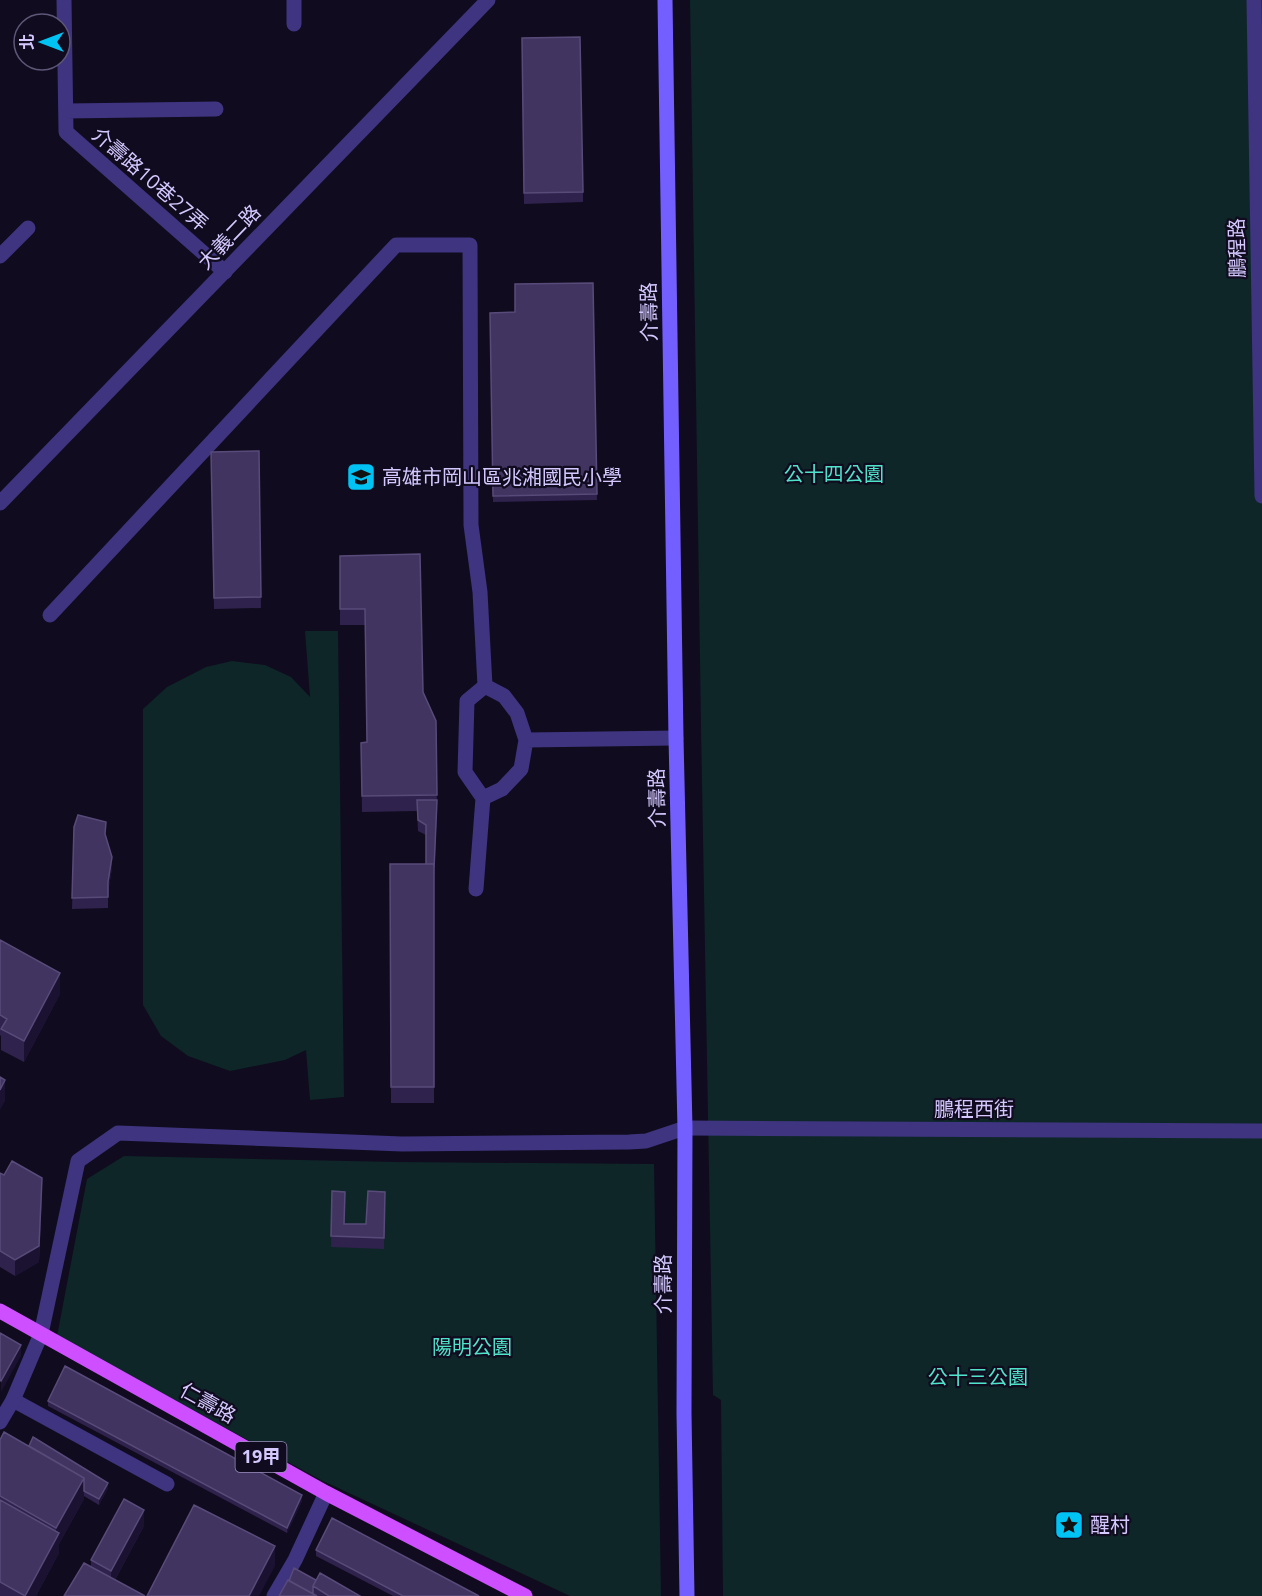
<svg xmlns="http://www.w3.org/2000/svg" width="1262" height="1596" viewBox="0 0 1262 1596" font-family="'Open Sans','Noto Sans TC',sans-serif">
	<rect width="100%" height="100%" fill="#100b1e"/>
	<path fill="#0e2628" d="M 690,0 L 1262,0 L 1262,1596 L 723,1596 L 721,1400 L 713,1395 L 701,726 Z
		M 305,631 L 338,631 L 344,1097 L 310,1100 L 306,1050 L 285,1060 L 230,1071 L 188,1056 L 161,1036 L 143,1005 L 143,709 L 167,687 L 206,667 L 232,661 L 265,665 L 291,677 L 310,697 Z
		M 124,1156 L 395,1162 L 654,1164 L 661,1596 L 570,1596 L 321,1480 L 57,1336 L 87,1179 Z"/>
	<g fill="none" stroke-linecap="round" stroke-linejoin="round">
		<path stroke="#3e347f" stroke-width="15" d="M 64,0 L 66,132 L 225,272
			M 294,0 L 294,24
			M 66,111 L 216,109
			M 0,256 L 28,228
			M 50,615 L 396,245 L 470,245 L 471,525 L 480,592 L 485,686 L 467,701 L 465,772 L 483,798 L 476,889
			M 526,740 L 676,738
			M 483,798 L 502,789 L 521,769 L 526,740 L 517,713 L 504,696 L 485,686
			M 41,1334 L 78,1161 L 118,1133 L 402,1144 L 629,1142 L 646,1141 L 685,1128
			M 13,1400 L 167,1484
			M 274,1596 L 295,1560 L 326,1493"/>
		<path stroke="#3e347f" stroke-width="15" d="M 1254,0 L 1262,496
			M 0,503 L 488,0
			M 685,1128 L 1262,1131
			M 0,1422 L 13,1400 L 41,1334"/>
		<path stroke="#735fff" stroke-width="15" d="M 665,0 L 676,738 L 685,1128 L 684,1413 L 687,1596"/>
		<path stroke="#ce4fff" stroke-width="15" d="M 0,1311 L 326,1493 L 525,1596"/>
	</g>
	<path fill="#2f224d" d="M 522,38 L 583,192 L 583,202 L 524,204 Z
		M 593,283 L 597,500 L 493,502 L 490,313 L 515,312 Z
		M 259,451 L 261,608 L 214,609 L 211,452 Z
		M 340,556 L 423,692 L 436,721 L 437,811 L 434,880 L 434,1103 L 391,1103 L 390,864 L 426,864 L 426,835 L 418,831 L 417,811 L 362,812 L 361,743 L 367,742 L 365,625 L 340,625 Z
		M 74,827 L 105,836 L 112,868 L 108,893 L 108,908 L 72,909 Z
		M 0,940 L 60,994 L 24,1062 L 1,1050 L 1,1036 L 0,1035 Z
		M 0,1173 L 42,1194 L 39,1262 L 15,1276 L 0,1267 Z
		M 332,1191 L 345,1224 L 366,1224 L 385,1192 L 384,1249 L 331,1247 Z
		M 48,1401 L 302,1501 L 287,1533 L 48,1406 Z
		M 0,1440 L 29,1446 L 108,1488 L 99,1505 L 84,1496 L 84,1499 L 59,1544 L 59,1553 L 36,1596 L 0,1596 Z
		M 144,1526 L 115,1580 L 91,1566 L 91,1560 Z
		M 316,1550 L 479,1596 L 393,1596 L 316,1556 Z
		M 316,1580 L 360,1596 L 279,1596 Z"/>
	<path fill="#1b1232" d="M 112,857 L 112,868 L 108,893 L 108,882 Z
		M 60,973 L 60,994 L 24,1062 L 24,1041 Z
		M 5,1080 L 5,1101 L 0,1110 L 0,1090 Z
		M 42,1178 L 39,1262 L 15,1276 L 15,1260 Z
		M 21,1345 L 21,1356 L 1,1392 L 1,1381 Z
		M 84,1478 L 84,1499 L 59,1544 L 59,1553 L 36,1596 L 25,1596 L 56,1538 L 56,1528 Z
		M 108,1483 L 108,1488 L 99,1505 L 99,1499 Z
		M 302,1495 L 302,1501 L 287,1533 L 287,1528 Z
		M 144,1510 L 144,1526 L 111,1587 L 111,1571 Z
		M 275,1546 L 275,1566 L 259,1596 L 249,1596 Z"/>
	<path fill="#413460" stroke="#584b79" stroke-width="1.5" d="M 580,37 L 583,192 L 524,193 L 522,38 Z
		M 593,283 L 597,494 L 493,496 L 490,313 L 515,312 L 515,284 Z
		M 259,451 L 261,597 L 214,598 L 211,452 Z
		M 420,554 L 423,692 L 436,721 L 437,795 L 362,796 L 361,743 L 367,742 L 365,609 L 340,609 L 340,556 Z
		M 417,800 L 437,800 L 434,869 L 434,864 L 426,864 L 426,825 L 418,820 Z
		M 78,815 L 106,822 L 105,834 L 112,857 L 108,882 L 108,897 L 72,898 L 74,827 Z
		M 390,864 L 434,864 L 434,1087 L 391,1087 Z
		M 0,940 L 60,973 L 24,1041 L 1,1029 L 7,1019 L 0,1015 Z
		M 0,1077 L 5,1080 L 0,1090 Z
		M 12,1161 L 42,1178 L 39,1246 L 15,1260 L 0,1251 L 0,1173 L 4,1175 Z
		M 332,1191 L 345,1192 L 344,1224 L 366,1224 L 368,1191 L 385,1192 L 384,1238 L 331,1236 Z
		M 0,1333 L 21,1345 L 1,1381 L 0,1380 Z
		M 65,1366 L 302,1495 L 287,1528 L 48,1401 Z
		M 4,1432 L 84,1478 L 56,1528 L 0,1496 L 0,1440 Z
		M 33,1437 L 108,1483 L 99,1499 L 84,1491 L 84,1478 L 29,1446 Z
		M 124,1499 L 144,1510 L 111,1571 L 91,1560 Z
		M 0,1500 L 59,1533 L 25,1596 L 0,1582 Z
		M 194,1505 L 275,1546 L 249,1596 L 147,1596 Z
		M 332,1518 L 479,1596 L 403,1596 L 316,1550 Z
		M 84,1563 L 145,1596 L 64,1596 Z
		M 294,1568 L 316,1580 L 313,1586 L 313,1594 L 289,1581 Z
		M 320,1573 L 360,1596 L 329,1596 L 313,1586 Z
		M 288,1580 L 317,1596 L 279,1596 Z"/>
	<defs>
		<g id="school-square" transform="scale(1.5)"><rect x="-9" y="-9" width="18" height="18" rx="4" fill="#00c3f3" stroke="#100b1e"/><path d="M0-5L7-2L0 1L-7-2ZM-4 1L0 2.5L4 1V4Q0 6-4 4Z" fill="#111"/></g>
		<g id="sight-square" transform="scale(1.5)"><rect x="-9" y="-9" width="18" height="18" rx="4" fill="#00c3f3" stroke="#100b1e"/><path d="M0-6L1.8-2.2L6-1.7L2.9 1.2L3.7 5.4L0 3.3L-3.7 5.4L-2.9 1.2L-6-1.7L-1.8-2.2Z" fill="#111"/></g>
	</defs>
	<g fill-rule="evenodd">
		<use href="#school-square" x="361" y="477"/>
		<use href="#sight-square" x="1069" y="1525"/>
	</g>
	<g text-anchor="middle" stroke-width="4.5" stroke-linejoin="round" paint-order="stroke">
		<rect fill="#100b1e" stroke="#998fbc" stroke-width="1.5" x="235.5" y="1442" width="51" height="30" rx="4.5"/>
		<g font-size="18" font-weight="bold" fill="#d4c8ff">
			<text x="261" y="1463">19甲</text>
		</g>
		<g font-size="20" fill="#d4c8ff" stroke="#100b1e">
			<text transform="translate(150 179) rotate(41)" y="7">介壽路10巷27弄</text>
			<text transform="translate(229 237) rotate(-46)" y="7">大義二路</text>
			<text transform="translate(1237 248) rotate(-91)" y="7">鵬程路</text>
			<text transform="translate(649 312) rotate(-91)" y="7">介壽路</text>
			<text transform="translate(657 798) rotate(-91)" y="7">介壽路</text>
			<text x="974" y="1116">鵬程西街</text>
			<text transform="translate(663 1284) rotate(-90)" y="7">介壽路</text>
			<text transform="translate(208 1403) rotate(29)" y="7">仁壽路</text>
		</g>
		<g font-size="20" fill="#50e3cc" stroke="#100b1e">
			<text x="834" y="481">公十四公園</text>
			<text x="472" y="1354">陽明公園</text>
			<text x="978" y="1384">公十三公園</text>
		</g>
		<g font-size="20" fill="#d4c8ff" stroke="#100b1e" text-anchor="start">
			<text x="382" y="484">高雄市岡山區兆湘國民小學</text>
			<text x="1090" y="1532">醒村</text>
		</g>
	</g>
	<g transform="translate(42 42) rotate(270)"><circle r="28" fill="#100b1e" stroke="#5e5778" stroke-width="1.5"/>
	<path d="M0-4.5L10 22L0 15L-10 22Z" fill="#00c3f3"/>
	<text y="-9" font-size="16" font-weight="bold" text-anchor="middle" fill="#d4c8ff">北</text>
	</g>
</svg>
